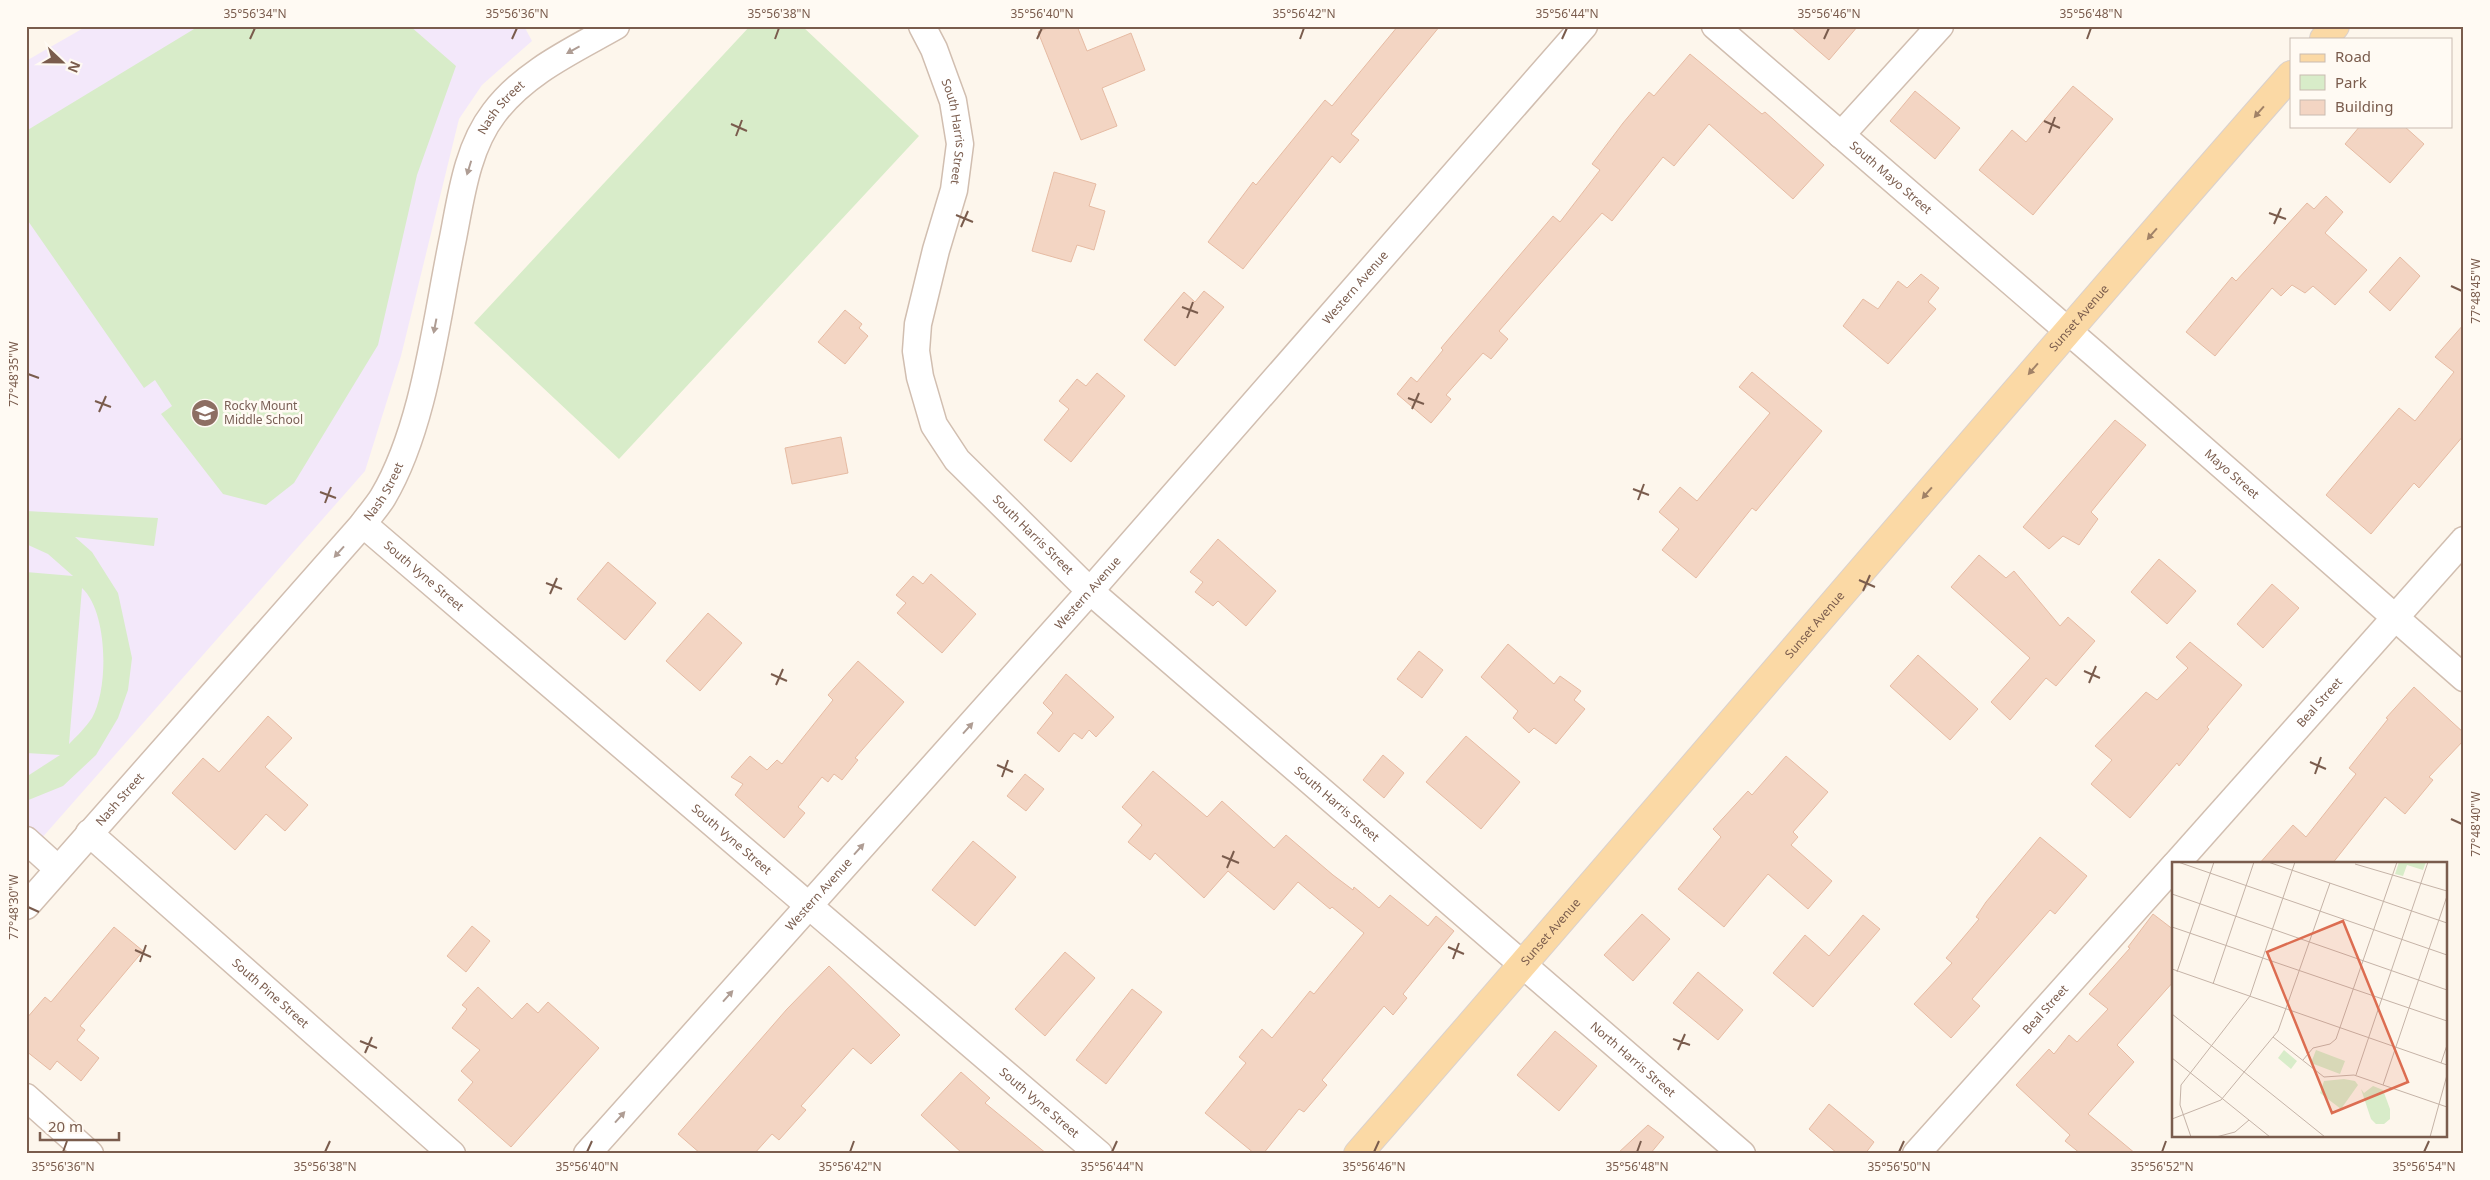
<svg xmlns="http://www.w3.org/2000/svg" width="2490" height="1180" viewBox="0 0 2490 1180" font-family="'Noto Sans',sans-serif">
	<rect width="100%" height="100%" fill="#fdf6ec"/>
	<path fill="#f3e8fa" d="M 87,26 L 524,26 L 532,41 L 482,85 L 459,119 L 401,356 L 365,471 L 26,856 L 26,61 Z"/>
	<path fill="#d8ecc9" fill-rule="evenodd" d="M 199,26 L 410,26 L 456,66 L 417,175 L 378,345 L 294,483 L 266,505 L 223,494 L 161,414 L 172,406 L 155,380 L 144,388 L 26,218 L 26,131 Z
		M 750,26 L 802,26 L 919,136 L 619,459 L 474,323 Z
		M 26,511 L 158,518 L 154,546 L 75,537 L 92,552 L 118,593 L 132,658 L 128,690 L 118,718 L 96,755 L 63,786 L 26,801 L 26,777 L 60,755 L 26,753 L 26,572 L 73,576 L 48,554 L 26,544 ZM 82,588 C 108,612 109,688 92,718 C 86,727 77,736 69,744 Z"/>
	<path fill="#f3d5c3" stroke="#e6bba3" d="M 1052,26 L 1077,26 L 1087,51 L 1131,33 L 1145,70 L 1102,88 L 1117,126 L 1081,140 L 1038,32 Z
		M 1398,26 L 1440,26 L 1351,134 L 1359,140 L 1340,163 L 1332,156 L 1243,269 L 1208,242 L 1253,182 L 1256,185 L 1325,100 L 1332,106 Z
		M 1790,26 L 1858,26 L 1829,60 Z
		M 1690,54 L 1762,114 L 1765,112 L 1824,165 L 1793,199 L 1709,124 L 1674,166 L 1663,157 L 1612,221 L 1602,213 L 1499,331 L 1508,339 L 1491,359 L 1483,353 L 1446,395 L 1451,399 L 1431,423 L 1397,394 L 1411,377 L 1417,382 L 1443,350 L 1441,348 L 1553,216 L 1560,222 L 1600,170 L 1592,164 L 1623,123 L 1649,92 L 1654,96 Z
		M 2073,86 L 2113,119 L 2033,215 L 1979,170 L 2012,130 L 2026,142 Z
		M 1915,91 L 1960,128 L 1935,159 L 1890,121 Z
		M 2360,126 L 2404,126 L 2424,144 L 2390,183 L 2345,144 Z
		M 1054,172 L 1096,184 L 1089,206 L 1105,211 L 1094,250 L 1077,245 L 1071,262 L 1032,251 Z
		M 2326,196 L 2343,212 L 2325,233 L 2367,270 L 2335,305 L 2313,286 L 2305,293 L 2292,285 L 2281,296 L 2272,288 L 2215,356 L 2186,332 L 2232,277 L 2236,281 L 2307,203 L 2314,209 Z
		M 2400,257 L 2420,276 L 2390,311 L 2369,292 Z
		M 1921,274 L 1939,288 L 1928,302 L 1936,309 L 1888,364 L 1843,326 L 1863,299 L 1878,309 L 1898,281 L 1907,288 Z
		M 1204,291 L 1224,307 L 1175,366 L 1144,340 L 1184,292 L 1195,302 Z
		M 845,310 L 862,324 L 859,328 L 868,336 L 845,364 L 818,342 Z
		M 2464,324 L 2464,435 L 2419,488 L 2414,483 L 2371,534 L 2326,495 L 2399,408 L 2415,421 L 2454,372 L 2435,357 Z
		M 1752,372 L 1822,431 L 1756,511 L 1752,508 L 1696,578 L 1662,550 L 1679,529 L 1659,512 L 1680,487 L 1697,501 L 1770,413 L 1739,387 Z
		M 1097,373 L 1125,396 L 1071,462 L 1044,440 L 1069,409 L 1059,401 L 1077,379 L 1086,386 Z
		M 2115,420 L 2146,445 L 2091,512 L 2098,519 L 2079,545 L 2063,536 L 2049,549 L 2023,527 Z
		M 841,437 L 848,473 L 792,484 L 785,448 Z
		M 1218,539 L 1276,591 L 1246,626 L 1218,601 L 1213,606 L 1195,592 L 1203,582 L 1190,572 Z
		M 1979,555 L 2006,578 L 2014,571 L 2060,626 L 2068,617 L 2095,641 L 2056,686 L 2046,678 L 2010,720 L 1991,702 L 2030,658 L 1951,587 Z
		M 2159,559 L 2196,591 L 2167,624 L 2131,592 Z
		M 608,562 L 656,603 L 625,640 L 577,599 Z
		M 931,574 L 976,614 L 942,653 L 897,613 L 906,603 L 896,595 L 913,576 L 923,584 Z
		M 2272,584 L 2299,608 L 2263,648 L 2237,624 Z
		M 708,613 L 742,643 L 700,691 L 666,661 Z
		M 2190,642 L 2242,685 L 2207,727 L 2209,729 L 2179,766 L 2177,763 L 2130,818 L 2091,784 L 2112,760 L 2095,746 L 2146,692 L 2157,700 L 2188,668 L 2176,657 Z
		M 1508,644 L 1554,684 L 1560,676 L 1581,691 L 1574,700 L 1585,709 L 1556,744 L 1534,728 L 1529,733 L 1513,718 L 1518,711 L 1481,677 Z
		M 1419,651 L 1443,670 L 1422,698 L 1397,679 Z
		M 1918,655 L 1978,709 L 1950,740 L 1890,686 Z
		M 858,661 L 904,702 L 855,758 L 858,760 L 842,780 L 834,774 L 828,782 L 822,777 L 798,807 L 805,813 L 784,838 L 735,795 L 743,784 L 731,777 L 750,756 L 767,770 L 777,760 L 782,764 L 833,700 L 828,695 Z
		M 1066,674 L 1114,717 L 1096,737 L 1089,730 L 1082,739 L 1074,733 L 1059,752 L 1037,733 L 1053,713 L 1043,703 Z
		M 2414,687 L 2464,733 L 2464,740 L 2429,777 L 2433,780 L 2405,814 L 2385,797 L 2332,864 L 2259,864 L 2293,825 L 2306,837 L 2356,774 L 2349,768 L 2388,719 L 2386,718 Z
		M 268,716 L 292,738 L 265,767 L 308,805 L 285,831 L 266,814 L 235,850 L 172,793 L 203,758 L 219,772 Z
		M 1466,736 L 1520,782 L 1481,829 L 1426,782 Z
		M 1383,755 L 1404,773 L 1384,798 L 1363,780 Z
		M 1786,756 L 1828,792 L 1793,832 L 1798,837 L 1791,845 L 1832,881 L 1808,909 L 1768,874 L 1724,927 L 1678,889 L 1721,837 L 1713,829 L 1748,791 L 1752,795 Z
		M 1153,771 L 1207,817 L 1222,801 L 1274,848 L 1286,835 L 1333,875 L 1353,890 L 1354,887 L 1379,908 L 1390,895 L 1428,926 L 1436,916 L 1454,931 L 1403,994 L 1407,998 L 1393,1015 L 1384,1006 L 1322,1080 L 1327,1085 L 1304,1112 L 1299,1109 L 1263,1154 L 1255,1154 L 1205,1113 L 1246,1063 L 1239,1057 L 1262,1029 L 1272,1038 L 1310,991 L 1314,994 L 1364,933 L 1332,907 L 1330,909 L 1298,882 L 1274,910 L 1228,871 L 1204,898 L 1155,853 L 1150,860 L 1128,842 L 1142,825 L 1122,807 Z
		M 1025,774 L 1044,789 L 1026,811 L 1007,796 Z
		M 2040,837 L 2087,876 L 2055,914 L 2050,910 L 1972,999 L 1980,1006 L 1951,1038 L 1914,1004 L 1952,963 L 1946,958 L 1979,919 L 1976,917 L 1986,902 Z
		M 973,841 L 1016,877 L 975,926 L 932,890 Z
		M 1642,914 L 1670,939 L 1633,981 L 1604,955 Z
		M 2153,914 L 2174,930 L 2174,981 L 2117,1045 L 2134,1062 L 2088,1114 L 2136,1154 L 2081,1154 L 2065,1141 L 2070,1135 L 2016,1085 L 2049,1049 L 2054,1054 L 2069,1035 L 2077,1042 L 2108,1009 L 2089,994 L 2130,948 L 2128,947 Z
		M 1863,915 L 1880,929 L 1813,1007 L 1773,973 L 1805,935 L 1829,956 Z
		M 472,926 L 490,941 L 466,972 L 447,956 Z
		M 114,927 L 143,951 L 80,1026 L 85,1030 L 77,1040 L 99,1058 L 81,1081 L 57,1061 L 50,1070 L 26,1051 L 26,1019 L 45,997 L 51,1002 Z
		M 1065,952 L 1095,978 L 1045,1036 L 1015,1009 Z
		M 829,966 L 900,1035 L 871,1064 L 853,1048 L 801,1106 L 806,1110 L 779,1140 L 772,1134 L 754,1154 L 701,1154 L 678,1134 L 787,1009 Z
		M 1698,972 L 1743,1010 L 1718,1040 L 1673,1003 Z
		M 478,987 L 512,1019 L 527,1003 L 538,1013 L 548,1002 L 599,1048 L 511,1147 L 458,1100 L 473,1082 L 461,1071 L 480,1050 L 452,1028 L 467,1009 L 462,1005 Z
		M 1132,989 L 1162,1012 L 1106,1084 L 1076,1060 Z
		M 1555,1031 L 1597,1066 L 1559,1111 L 1517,1075 Z
		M 961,1072 L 990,1098 L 985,1103 L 1047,1154 L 963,1154 L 921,1115 Z
		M 1829,1104 L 1874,1142 L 1865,1154 L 1838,1154 L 1809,1129 Z
		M 1648,1125 L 1664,1137 L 1650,1154 L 1617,1154 Z"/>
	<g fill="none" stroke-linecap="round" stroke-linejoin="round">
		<g stroke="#d1beb0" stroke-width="29">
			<g id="minor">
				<path id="s1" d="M 922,26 L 934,49 L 953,101 L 960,144 L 954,190 L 936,250 L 918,324 L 916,351 L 920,377 L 934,425 L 957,460 L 1090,591 L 1742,1154"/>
				<path id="s2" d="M 1715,26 L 2096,355 L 2464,678"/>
				<path d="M 1841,135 L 1940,26"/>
				<path id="s3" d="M 363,524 L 1099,1154"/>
				<path id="s4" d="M 89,833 L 452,1154"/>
				<path d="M 26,840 L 58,869"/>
				<path id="s5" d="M 2176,864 L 2464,540"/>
				<path id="s6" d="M 26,906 L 363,524 C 369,515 377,507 383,497 C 425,426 436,319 453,238 C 461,197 467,148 494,113 C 525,72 572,51 616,26"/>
				<path d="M 26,1097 L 90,1154"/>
				<path id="s7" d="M 587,1154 L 1090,591 L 1584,26"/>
				<path id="s8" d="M 1916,1154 L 2174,866"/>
			</g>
		</g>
		<g stroke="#dad1cd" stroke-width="30">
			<g id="major">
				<path d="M 2324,39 L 2335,26"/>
				<path id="s9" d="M 1358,1154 C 1671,796 1977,432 2291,75"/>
			</g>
		</g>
		<use href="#minor" stroke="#fff" stroke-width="26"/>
		<use href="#major" stroke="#fbd9a5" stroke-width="28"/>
	</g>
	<defs><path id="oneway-solid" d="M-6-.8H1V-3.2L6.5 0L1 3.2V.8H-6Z" transform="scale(1.25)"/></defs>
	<g fill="#af9d94">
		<use href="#oneway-solid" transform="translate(573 50) rotate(151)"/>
		<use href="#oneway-solid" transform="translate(469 168) rotate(107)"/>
		<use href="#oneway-solid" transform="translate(435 326) rotate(101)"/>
		<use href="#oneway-solid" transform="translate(339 552) rotate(132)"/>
		<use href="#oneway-solid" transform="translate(968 728) rotate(-48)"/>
		<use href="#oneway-solid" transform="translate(859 849) rotate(-48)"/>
		<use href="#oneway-solid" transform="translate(728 996) rotate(-48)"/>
		<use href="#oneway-solid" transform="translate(620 1117) rotate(-48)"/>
	</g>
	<g fill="#a18267">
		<use href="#oneway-solid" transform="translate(2259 112) rotate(131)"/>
		<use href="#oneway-solid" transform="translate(2152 234) rotate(131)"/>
		<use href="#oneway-solid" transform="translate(2033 369) rotate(131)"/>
		<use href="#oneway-solid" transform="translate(1927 493) rotate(131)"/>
	</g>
	<path fill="none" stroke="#7a5c4d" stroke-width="2" d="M 250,39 L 255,28M 512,39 L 517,28M 775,39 L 779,28M 1037,39 L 1042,28M 1300,39 L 1304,28M 1562,39 L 1567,28M 1824,39 L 1829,28M 2087,39 L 2091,28M 2044,121 L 2060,128M 731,124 L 747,131M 2049,133 L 2055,117M 736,136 L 742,120M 2269,213 L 2286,219M 956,215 L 973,222M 2274,224 L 2281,208M 961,227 L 968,211M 2451,286 L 2462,291M 1182,307 L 1198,313M 1187,318 L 1193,302M 28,374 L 39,378M 1408,398 L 1424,404M 95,401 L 111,407M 1412,409 L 1419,393M 99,412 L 106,396M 1633,489 L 1649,495M 320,492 L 336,498M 1638,500 L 1644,484M 325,503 L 331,487M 1859,580 L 1875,587M 546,583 L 562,589M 1863,591 L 1870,575M 550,594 L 557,578M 2084,671 L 2100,678M 771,674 L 787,681M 2089,683 L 2096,666M 776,685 L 783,669M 2310,762 L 2326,769M 997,765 L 1013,772M 2315,774 L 2321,757M 1002,777 L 1008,760M 2451,819 L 2462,824M 1222,856 L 1239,863M 1227,868 L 1234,851M 28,907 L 39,912M 1448,947 L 1464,954M 135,950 L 151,957M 1453,959 L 1459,943M 140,962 L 146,945M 1673,1039 L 1690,1045M 360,1041 L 377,1048M 1678,1050 L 1685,1034M 365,1053 L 372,1037M 63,1152 L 67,1141M 325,1152 L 330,1141M 587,1152 L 592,1141M 850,1152 L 854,1141M 1112,1152 L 1117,1141M 1374,1152 L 1379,1141M 1637,1152 L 1641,1141M 1899,1152 L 1904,1141M 2162,1152 L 2166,1141M 2424,1152 L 2429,1141"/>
	<defs>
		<g id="school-disc" transform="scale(1.4375)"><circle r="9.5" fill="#8d6e63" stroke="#fffaf3"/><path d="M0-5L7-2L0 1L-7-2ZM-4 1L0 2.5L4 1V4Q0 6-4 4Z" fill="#fff"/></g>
	</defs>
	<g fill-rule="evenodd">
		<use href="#school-disc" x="205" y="413"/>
	</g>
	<g text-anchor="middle" stroke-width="5" stroke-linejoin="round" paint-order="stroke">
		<g font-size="12" fill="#7a5c4d" stroke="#fffaf3">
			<text dy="4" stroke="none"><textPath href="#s6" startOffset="954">Nash Street</textPath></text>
			<text dy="4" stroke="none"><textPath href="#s1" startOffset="112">South Harris Street</textPath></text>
			<text dy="4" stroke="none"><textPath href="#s2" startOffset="232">South Mayo Street</textPath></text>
			<text dy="4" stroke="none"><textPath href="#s7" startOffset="1158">Western Avenue</textPath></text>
			<text dy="4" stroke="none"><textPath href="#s9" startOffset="1104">Sunset Avenue</textPath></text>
			<text dy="4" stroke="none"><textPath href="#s2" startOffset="684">Mayo Street</textPath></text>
			<text dy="4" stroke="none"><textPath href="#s6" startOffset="548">Nash Street</textPath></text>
			<text dy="4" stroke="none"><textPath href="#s1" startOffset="562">South Harris Street</textPath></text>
			<text dy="4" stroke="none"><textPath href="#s3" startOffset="80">South Vyne Street</textPath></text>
			<text dy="4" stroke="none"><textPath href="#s7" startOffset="752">Western Avenue</textPath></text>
			<text dy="4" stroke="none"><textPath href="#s9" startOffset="699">Sunset Avenue</textPath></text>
			<text dy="4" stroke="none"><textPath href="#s5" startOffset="216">Beal Street</textPath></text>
			<text dy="4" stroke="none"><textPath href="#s6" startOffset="142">Nash Street</textPath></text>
			<text dy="4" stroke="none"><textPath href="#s1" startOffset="968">South Harris Street</textPath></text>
			<text dy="4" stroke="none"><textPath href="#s3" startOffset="485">South Vyne Street</textPath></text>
			<text dy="4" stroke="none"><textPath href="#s7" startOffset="348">Western Avenue</textPath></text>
			<text dy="4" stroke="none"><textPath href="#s9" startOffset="294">Sunset Avenue</textPath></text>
			<text dy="4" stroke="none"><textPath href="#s4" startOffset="242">South Pine Street</textPath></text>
			<text dy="4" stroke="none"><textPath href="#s8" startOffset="194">Beal Street</textPath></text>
			<text dy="4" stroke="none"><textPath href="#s1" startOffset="1359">North Harris Street</textPath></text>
			<text dy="4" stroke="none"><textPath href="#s3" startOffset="890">South Vyne Street</textPath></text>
		</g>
		<g font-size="12" fill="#785e54" stroke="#fffaf3" text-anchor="start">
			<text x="224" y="410">Rocky Mount<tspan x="224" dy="14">Middle School</tspan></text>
		</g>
	</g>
	<g transform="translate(2172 862)">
		<rect width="275" height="275" fill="#fdf6ec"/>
		<path d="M 227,0 L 254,0 L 251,8 L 235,3 L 231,14 L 223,12 ZM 112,188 L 125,199 L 119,207 L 106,196 ZM 144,188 L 173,199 L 168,212 L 139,201 ZM 172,217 L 183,219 L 186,223 L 169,247 L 148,231 L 152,219 ZM 201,224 L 211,228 L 218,247 L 218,257 L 212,262 L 204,262 L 199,257 L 189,227 L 192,231 Z" fill="#d8ecc9"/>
		<path fill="none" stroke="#c5b3a7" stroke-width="1" d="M 6,0 L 275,93M 96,0 L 275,61M 183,2 L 275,29M 0,32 L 275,128M 0,65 L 275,159M 0,107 L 275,203M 5,110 L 42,0M 41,122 L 82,0M 0,152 L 153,275M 101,175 L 152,215 L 182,213 L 275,245M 0,196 L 98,275M 131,198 L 141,186 L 158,182 L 164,177 L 225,0M 269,201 L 275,183M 184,213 L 256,0M 211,223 L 275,34M 0,257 L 49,238 L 106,169 L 158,21M 19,275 L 8,243 L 9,223 L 78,134 L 123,0M 44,275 L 63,270 L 77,258M 258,275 L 275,213"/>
		<path fill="#dc6d51" fill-opacity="0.15" stroke="#dc6d51" stroke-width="2.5" d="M 171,59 L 236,220 L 160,251 L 95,90 Z"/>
		<rect width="275" height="275" fill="none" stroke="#7a5c4d" stroke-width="2.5"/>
	</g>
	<rect width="2490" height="1180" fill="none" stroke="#fffaf3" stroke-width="55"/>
	<rect x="2290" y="38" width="162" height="90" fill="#fffaf3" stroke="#cabbb1"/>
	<rect x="2300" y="54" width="25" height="8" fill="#fbd9a5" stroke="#cabbb1"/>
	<text x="2335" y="62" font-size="15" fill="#7a5c4d">Road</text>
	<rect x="2300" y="75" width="25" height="15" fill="#d8ecc9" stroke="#cabbb1"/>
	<text x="2335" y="88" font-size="15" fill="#7a5c4d">Park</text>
	<rect x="2300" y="100" width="25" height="15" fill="#f3d5c3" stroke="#cabbb1"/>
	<text x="2335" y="112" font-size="15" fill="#7a5c4d">Building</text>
	<g transform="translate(62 62) rotate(112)" stroke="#fffaf3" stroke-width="4" paint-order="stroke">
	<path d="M0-4L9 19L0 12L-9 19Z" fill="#7a5c4d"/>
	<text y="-8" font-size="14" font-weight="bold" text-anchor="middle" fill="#7a5c4d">N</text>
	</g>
	<path d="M40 1132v8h79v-8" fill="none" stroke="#7a5c4d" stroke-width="2.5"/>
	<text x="48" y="1132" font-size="15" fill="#7a5c4d" stroke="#fffaf3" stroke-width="4" paint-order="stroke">20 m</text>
	<rect x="28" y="28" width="2434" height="1124" fill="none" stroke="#7a5c4d" stroke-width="2"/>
	<g font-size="12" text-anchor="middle" fill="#7a5c4d">
		<text x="255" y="18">35°56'34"N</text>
		<text x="517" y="18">35°56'36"N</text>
		<text x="779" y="18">35°56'38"N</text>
		<text x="1042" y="18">35°56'40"N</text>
		<text x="1304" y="18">35°56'42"N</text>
		<text x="1567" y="18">35°56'44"N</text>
		<text x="1829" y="18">35°56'46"N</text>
		<text x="2091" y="18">35°56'48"N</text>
		<text transform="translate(2476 291) rotate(-90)" y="4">77°48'45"W</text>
		<text transform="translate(14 374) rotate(-90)" y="4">77°48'35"W</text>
		<text transform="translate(2476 824) rotate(-90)" y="4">77°48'40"W</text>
		<text transform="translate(14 907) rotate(-90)" y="4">77°48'30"W</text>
		<text x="63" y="1171">35°56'36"N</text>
		<text x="325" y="1171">35°56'38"N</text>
		<text x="587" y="1171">35°56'40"N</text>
		<text x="850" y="1171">35°56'42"N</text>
		<text x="1112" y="1171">35°56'44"N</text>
		<text x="1374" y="1171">35°56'46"N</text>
		<text x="1637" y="1171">35°56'48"N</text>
		<text x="1899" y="1171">35°56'50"N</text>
		<text x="2162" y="1171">35°56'52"N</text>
		<text x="2424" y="1171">35°56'54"N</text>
	</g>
</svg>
